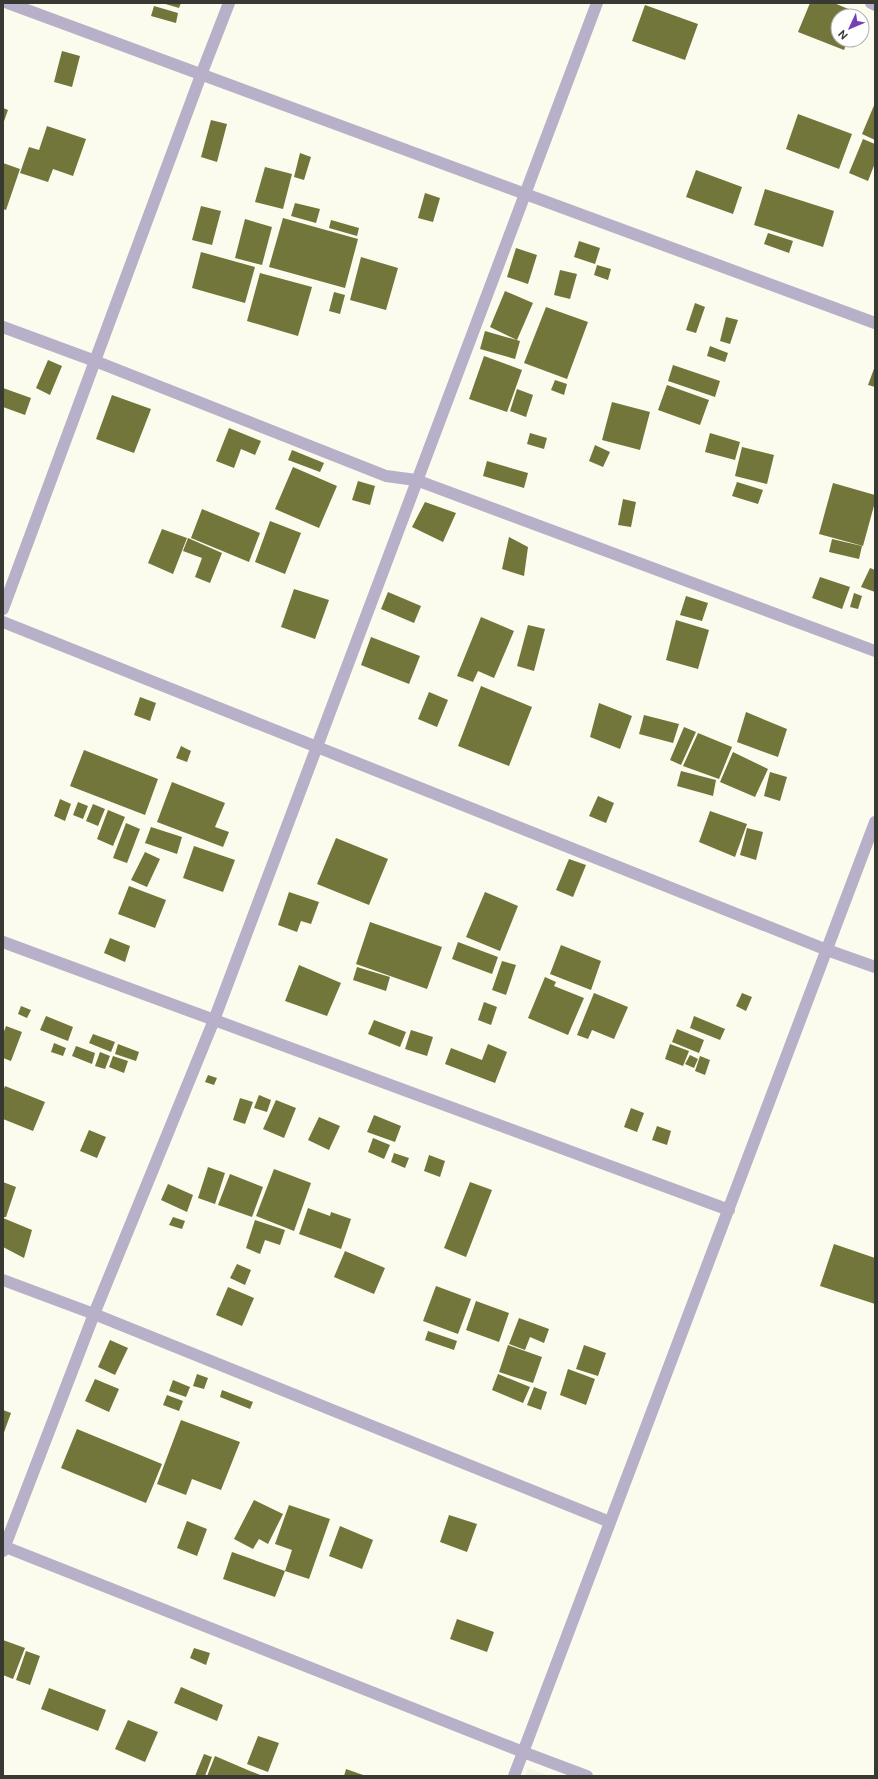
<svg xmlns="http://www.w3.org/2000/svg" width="878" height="1779" viewBox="0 0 878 1779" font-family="'DM Sans',sans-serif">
	<rect width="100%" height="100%" fill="#fbfcee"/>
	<path fill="#f1f4de" d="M 528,1768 L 549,1776 L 525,1776 Z"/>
	<path fill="#72763a" d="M 162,3 L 181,3 L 179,8 Z
		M 810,3 L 834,3 L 858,13 L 857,16 L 838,16 L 838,40 L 848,40 L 844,50 L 798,32 Z
		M 645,5 L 698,24 L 685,60 L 632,41 Z
		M 154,6 L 178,13 L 176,23 L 151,16 Z
		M 62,51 L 80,56 L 72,87 L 54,82 Z
		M 875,103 L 875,140 L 862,134 Z
		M 3,108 L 8,110 L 3,124 Z
		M 798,114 L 852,134 L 839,169 L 786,149 Z
		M 211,120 L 227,124 L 217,162 L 201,157 Z
		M 47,126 L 86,139 L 73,176 L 53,169 L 48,182 L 20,173 L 29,147 L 39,150 Z
		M 863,139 L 875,144 L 875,163 L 868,181 L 849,173 Z
		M 300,153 L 311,157 L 304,180 L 294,177 Z
		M 3,163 L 20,169 L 6,210 L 3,209 Z
		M 265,167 L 292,174 L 283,209 L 255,202 Z
		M 696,170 L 742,187 L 733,214 L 686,197 Z
		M 765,189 L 834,211 L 823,247 L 754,225 Z
		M 425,193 L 440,198 L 433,222 L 418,218 Z
		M 295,203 L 320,209 L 316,223 L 291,216 Z
		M 201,206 L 221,211 L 212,245 L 192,240 Z
		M 283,218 L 358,239 L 345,288 L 269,267 Z
		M 245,219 L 272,227 L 262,265 L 235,258 Z
		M 331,220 L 359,228 L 357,236 L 329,228 Z
		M 768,233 L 793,241 L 789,253 L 764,244 Z
		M 579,241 L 600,248 L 595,264 L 574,257 Z
		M 516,248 L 537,255 L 528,284 L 507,277 Z
		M 201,252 L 255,267 L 245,303 L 192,288 Z
		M 361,257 L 398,268 L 386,310 L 350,300 Z
		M 597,265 L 611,269 L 608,280 L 594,275 Z
		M 560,270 L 577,274 L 570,299 L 554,295 Z
		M 260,273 L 312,287 L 298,336 L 247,321 Z
		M 505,291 L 533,303 L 517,340 L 490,327 Z
		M 334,292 L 345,295 L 340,314 L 329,311 Z
		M 695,303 L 705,307 L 696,333 L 686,330 Z
		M 546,307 L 588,322 L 567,379 L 524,363 Z
		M 726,317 L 738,320 L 730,344 L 720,341 Z
		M 485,331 L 520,341 L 515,359 L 480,349 Z
		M 710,346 L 728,353 L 725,362 L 707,356 Z
		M 484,356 L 522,370 L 507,412 L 469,399 Z
		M 48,360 L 62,366 L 50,395 L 36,388 Z
		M 673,365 L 720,381 L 715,397 L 668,381 Z
		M 875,366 L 875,387 L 868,385 Z
		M 555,380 L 567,384 L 564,395 L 551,390 Z
		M 667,385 L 709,400 L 700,425 L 658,410 Z
		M 3,388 L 31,398 L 25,415 L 3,407 Z
		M 517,389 L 533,395 L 526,417 L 510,411 Z
		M 112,395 L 151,409 L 134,453 L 96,439 Z
		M 612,402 L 650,412 L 640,450 L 602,440 Z
		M 229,428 L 261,441 L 255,455 L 241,449 L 234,468 L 216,461 Z
		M 530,433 L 547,438 L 544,449 L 527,444 Z
		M 710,433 L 740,442 L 735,460 L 705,452 Z
		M 595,445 L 610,452 L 603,467 L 589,461 Z
		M 742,447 L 774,455 L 767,484 L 735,476 Z
		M 292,450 L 324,463 L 320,472 L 288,460 Z
		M 487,461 L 528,473 L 524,488 L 483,476 Z
		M 293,467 L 337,486 L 319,528 L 275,509 Z
		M 358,481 L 375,486 L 370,505 L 352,500 Z
		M 737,482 L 763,490 L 758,504 L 732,496 Z
		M 833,483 L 875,495 L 875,502 L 863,546 L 819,534 Z
		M 623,499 L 636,502 L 631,527 L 618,525 Z
		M 425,502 L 456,513 L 443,542 L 412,527 Z
		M 202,509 L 260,533 L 249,562 L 191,538 Z
		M 270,521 L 301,533 L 285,574 L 255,562 Z
		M 162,529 L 187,538 L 173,574 L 148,563 Z
		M 509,537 L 528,547 L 524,576 L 502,569 Z
		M 188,538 L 222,553 L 210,583 L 195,577 L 202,558 L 183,551 Z
		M 832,539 L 862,546 L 859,559 L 829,552 Z
		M 870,568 L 875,570 L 875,592 L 861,587 Z
		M 820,577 L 850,587 L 842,609 L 812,598 Z
		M 294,589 L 329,600 L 315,639 L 281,627 Z
		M 388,592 L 421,606 L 414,623 L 381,609 Z
		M 854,593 L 862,596 L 858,609 L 850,607 Z
		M 686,596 L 708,603 L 702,621 L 680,615 Z
		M 481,617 L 514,631 L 494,678 L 478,671 L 473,682 L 457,676 Z
		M 676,620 L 709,630 L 698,669 L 666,660 Z
		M 528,625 L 545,629 L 534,671 L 517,666 Z
		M 371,637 L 420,656 L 409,684 L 361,665 Z
		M 481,686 L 532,707 L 509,766 L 458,746 Z
		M 429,692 L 448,700 L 437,727 L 418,719 Z
		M 140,697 L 156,703 L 150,721 L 134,715 Z
		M 599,703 L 632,716 L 620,749 L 590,737 Z
		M 746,712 L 787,729 L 778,757 L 737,742 Z
		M 644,715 L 679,724 L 673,743 L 639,734 Z
		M 684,727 L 696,732 L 681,765 L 670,760 Z
		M 698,733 L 732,747 L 719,779 L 683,766 Z
		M 181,746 L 191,751 L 187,762 L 176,758 Z
		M 84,750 L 158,779 L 145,815 L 70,786 Z
		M 733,752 L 768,769 L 755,797 L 720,782 Z
		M 681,771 L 716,780 L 713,796 L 677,786 Z
		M 770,772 L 787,777 L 780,801 L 764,796 Z
		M 172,782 L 225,803 L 215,827 L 229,832 L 223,847 L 157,822 Z
		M 598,796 L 614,803 L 606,823 L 589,816 Z
		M 60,799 L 71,804 L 65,821 L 54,816 Z
		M 78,802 L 88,806 L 83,819 L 73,815 Z
		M 93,804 L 105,809 L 98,826 L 86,821 Z
		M 108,810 L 125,817 L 113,846 L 97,839 Z
		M 710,811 L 747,824 L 735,857 L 699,842 Z
		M 126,823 L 140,829 L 127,863 L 113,858 Z
		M 151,827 L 182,837 L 177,854 L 145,843 Z
		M 747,828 L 763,832 L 756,860 L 740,855 Z
		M 336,838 L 388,859 L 369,905 L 317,884 Z
		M 194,846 L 235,860 L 223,892 L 183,878 Z
		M 145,852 L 160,859 L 147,887 L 131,880 Z
		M 569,859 L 586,865 L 573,897 L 556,890 Z
		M 129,886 L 166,900 L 155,928 L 118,914 Z
		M 289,892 L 319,902 L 311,924 L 301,921 L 297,932 L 278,925 Z
		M 485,892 L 518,906 L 500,951 L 466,937 Z
		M 370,922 L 442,947 L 427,989 L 356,964 Z
		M 110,938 L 130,946 L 125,962 L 104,953 Z
		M 458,942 L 498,957 L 492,974 L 452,959 Z
		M 561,945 L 601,961 L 591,990 L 550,974 Z
		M 502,961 L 516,965 L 506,995 L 492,990 Z
		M 299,965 L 341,983 L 327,1016 L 285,1001 Z
		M 357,967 L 390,977 L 386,991 L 353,980 Z
		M 545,977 L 556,982 L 554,986 L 584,998 L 568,1035 L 528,1018 Z
		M 594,993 L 628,1007 L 614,1039 L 592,1030 L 588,1039 L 577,1035 Z
		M 742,993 L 752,997 L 746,1011 L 736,1006 Z
		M 484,1002 L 497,1007 L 491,1025 L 478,1020 Z
		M 21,1006 L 31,1010 L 27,1018 L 18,1014 Z
		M 46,1016 L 73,1027 L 68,1041 L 40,1030 Z
		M 694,1016 L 725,1029 L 720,1040 L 690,1028 Z
		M 374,1020 L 406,1032 L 400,1047 L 368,1034 Z
		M 6,1026 L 22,1032 L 11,1061 L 3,1058 L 3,1034 Z
		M 677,1029 L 704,1040 L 699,1053 L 672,1042 Z
		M 411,1030 L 433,1037 L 427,1056 L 405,1049 Z
		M 93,1034 L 115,1042 L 111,1052 L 89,1043 Z
		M 54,1043 L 66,1048 L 63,1056 L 51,1052 Z
		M 118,1044 L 139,1052 L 136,1061 L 115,1054 Z
		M 488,1044 L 507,1052 L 495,1083 L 445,1064 L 451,1048 L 482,1060 Z
		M 670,1044 L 689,1051 L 683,1066 L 665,1059 Z
		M 76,1046 L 95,1053 L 92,1064 L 72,1056 Z
		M 100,1052 L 110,1056 L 105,1069 L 95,1066 Z
		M 690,1055 L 698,1059 L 694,1068 L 685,1064 Z
		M 113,1056 L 128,1061 L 124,1073 L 109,1067 Z
		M 700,1056 L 710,1060 L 705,1075 L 695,1071 Z
		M 208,1075 L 217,1078 L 214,1085 L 205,1082 Z
		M 5,1086 L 45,1102 L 33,1131 L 3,1119 L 3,1091 Z
		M 259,1095 L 271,1100 L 267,1112 L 254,1108 Z
		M 240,1098 L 253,1102 L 245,1124 L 233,1120 Z
		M 276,1100 L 296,1108 L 284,1138 L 263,1129 Z
		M 631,1108 L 644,1113 L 637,1132 L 624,1127 Z
		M 374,1115 L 401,1126 L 395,1142 L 367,1132 Z
		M 319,1117 L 340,1126 L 329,1150 L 308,1140 Z
		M 657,1126 L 671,1131 L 667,1145 L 652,1140 Z
		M 89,1130 L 106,1137 L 97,1158 L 80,1151 Z
		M 373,1138 L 390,1145 L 384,1159 L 368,1152 Z
		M 394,1153 L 409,1158 L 405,1168 L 391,1162 Z
		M 429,1155 L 445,1161 L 440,1177 L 424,1171 Z
		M 208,1167 L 225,1173 L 215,1204 L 198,1198 Z
		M 274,1169 L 311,1183 L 294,1231 L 256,1216 Z
		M 230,1174 L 263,1187 L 252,1217 L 218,1205 Z
		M 3,1182 L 16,1187 L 6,1217 L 3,1217 Z
		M 470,1182 L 492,1190 L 466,1257 L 444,1248 Z
		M 168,1184 L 193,1195 L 187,1212 L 161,1200 Z
		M 308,1208 L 330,1216 L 331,1212 L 351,1219 L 341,1249 L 299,1234 Z
		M 173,1217 L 185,1221 L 182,1229 L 169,1225 Z
		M 3,1218 L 32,1230 L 24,1258 L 3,1247 Z
		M 255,1220 L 285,1230 L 280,1245 L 265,1240 L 260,1254 L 246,1248 Z
		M 834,1244 L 875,1258 L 875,1304 L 820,1286 Z
		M 345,1251 L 385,1268 L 374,1294 L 334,1277 Z
		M 237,1264 L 251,1270 L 245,1285 L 230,1278 Z
		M 436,1286 L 471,1299 L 458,1334 L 423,1321 Z
		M 228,1287 L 254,1298 L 242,1326 L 216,1315 Z
		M 476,1301 L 509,1313 L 499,1342 L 466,1330 Z
		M 519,1318 L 549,1329 L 544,1343 L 530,1337 L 525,1350 L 509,1344 Z
		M 428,1331 L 457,1341 L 454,1350 L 425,1340 Z
		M 110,1340 L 128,1348 L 115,1375 L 98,1367 Z
		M 508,1345 L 542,1357 L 533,1383 L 499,1372 Z
		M 584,1345 L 606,1353 L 598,1376 L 576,1369 Z
		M 568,1369 L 595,1379 L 586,1405 L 560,1395 Z
		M 197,1374 L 208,1378 L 204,1389 L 193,1386 Z
		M 498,1374 L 530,1387 L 523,1403 L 492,1390 Z
		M 95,1379 L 119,1389 L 109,1412 L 85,1401 Z
		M 173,1380 L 190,1387 L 186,1397 L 169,1391 Z
		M 534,1387 L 547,1392 L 541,1410 L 527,1405 Z
		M 222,1390 L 253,1402 L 250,1409 L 220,1397 Z
		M 167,1395 L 183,1401 L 179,1411 L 163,1405 Z
		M 3,1410 L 11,1413 L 3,1435 Z
		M 181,1420 L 240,1442 L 221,1490 L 192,1479 L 186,1495 L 157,1484 Z
		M 77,1429 L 162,1464 L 146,1503 L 61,1468 Z
		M 254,1500 L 283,1514 L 268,1544 L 259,1539 L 253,1549 L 234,1539 Z
		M 289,1505 L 330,1519 L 309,1579 L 285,1571 L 275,1597 L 223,1579 L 232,1552 L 285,1571 L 292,1550 L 275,1544 Z
		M 449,1515 L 477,1524 L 467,1552 L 440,1542 Z
		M 187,1521 L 207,1529 L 197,1556 L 177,1548 Z
		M 340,1526 L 373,1540 L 362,1569 L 329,1556 Z
		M 457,1619 L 494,1632 L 487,1652 L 450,1639 Z
		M 3,1640 L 25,1648 L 13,1679 L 3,1675 Z
		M 194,1648 L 210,1653 L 206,1665 L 190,1658 Z
		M 26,1651 L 40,1656 L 30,1685 L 16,1680 Z
		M 181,1687 L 223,1705 L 217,1721 L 174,1703 Z
		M 49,1688 L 106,1710 L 98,1731 L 41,1709 Z
		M 128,1720 L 158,1732 L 145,1762 L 115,1749 Z
		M 258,1736 L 279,1743 L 268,1772 L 247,1764 Z
		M 204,1754 L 212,1757 L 205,1776 L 195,1776 Z
		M 215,1756 L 250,1771 L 263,1776 L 207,1776 Z
		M 346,1769 L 366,1776 L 344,1776 Z"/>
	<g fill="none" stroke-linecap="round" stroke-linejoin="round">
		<path stroke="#b8afc9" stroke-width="12" d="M 8,3 L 875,323
			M 871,3 L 875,5
			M 3,327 L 95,361 L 386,476 L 416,480 L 875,651
			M 3,609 L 201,75 L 229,3
			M 3,622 L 827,950 L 875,967
			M 3,942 L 729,1210
			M 3,1280 L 94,1314 L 610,1522
			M 3,1546 L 523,1752 L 587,1776
			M 3,1551 L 94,1314 L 214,1020 L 597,3
			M 514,1776 L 875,822"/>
	</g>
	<rect width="878" height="1779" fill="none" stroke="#383933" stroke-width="8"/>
	<g transform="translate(850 28) rotate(226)"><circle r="19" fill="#ffffff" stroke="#afb0ad"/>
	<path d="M0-3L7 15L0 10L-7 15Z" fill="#773fb6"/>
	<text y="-6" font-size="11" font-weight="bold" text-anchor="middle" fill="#383933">N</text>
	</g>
</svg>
